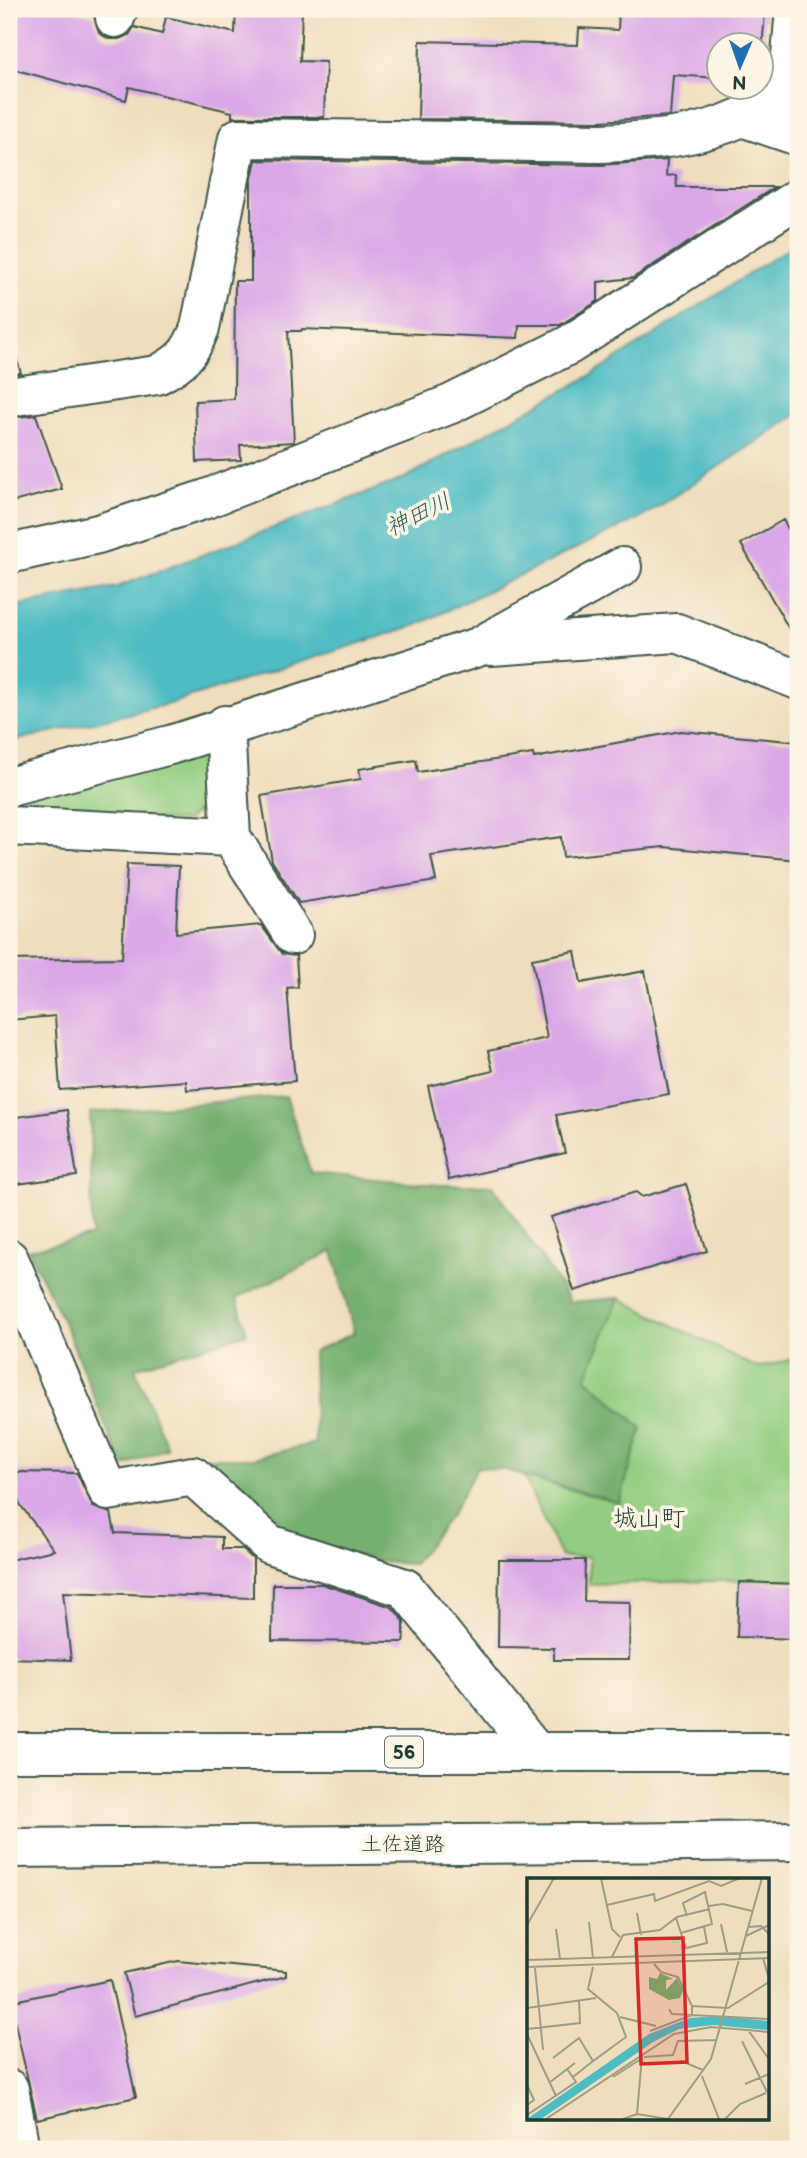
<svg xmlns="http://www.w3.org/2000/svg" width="807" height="2158" viewBox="0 0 807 2158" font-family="'Balsamiq Sans','Klee One',sans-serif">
	<rect width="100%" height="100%" fill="#fcf5e5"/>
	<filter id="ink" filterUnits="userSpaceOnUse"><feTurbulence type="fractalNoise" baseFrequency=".0143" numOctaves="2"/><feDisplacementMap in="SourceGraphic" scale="14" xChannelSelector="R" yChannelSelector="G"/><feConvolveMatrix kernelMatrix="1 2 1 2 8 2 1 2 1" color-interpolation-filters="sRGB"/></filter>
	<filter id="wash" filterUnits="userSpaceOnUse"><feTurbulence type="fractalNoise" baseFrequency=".00686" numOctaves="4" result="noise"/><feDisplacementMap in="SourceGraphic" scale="28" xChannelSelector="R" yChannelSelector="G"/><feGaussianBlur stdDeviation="1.57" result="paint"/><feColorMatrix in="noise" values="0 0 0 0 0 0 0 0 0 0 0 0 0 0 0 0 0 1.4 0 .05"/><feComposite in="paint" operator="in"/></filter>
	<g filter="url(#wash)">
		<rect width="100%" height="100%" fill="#f0ddbd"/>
		<path fill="#93cd81" stroke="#59855a" stroke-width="2" d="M 209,747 L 215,793 L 187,821 L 9,812 L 9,801 Z
			M 619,1298 L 757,1368 L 798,1358 L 798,1579 L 589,1584 L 589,1557 L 561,1557 L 524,1477 L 619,1503 L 642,1428 L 586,1378 Z"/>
		<path fill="#76b06f" stroke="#4a7652" stroke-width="2" d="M 286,1096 L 311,1173 L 440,1185 L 493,1185 L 571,1302 L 619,1298 L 586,1378 L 642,1428 L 619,1503 L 506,1470 L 477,1467 L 452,1514 L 413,1564 L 381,1562 L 278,1535 L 195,1458 L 254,1458 L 315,1443 L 313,1352 L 354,1333 L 333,1251 L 237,1298 L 247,1333 L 135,1368 L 167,1448 L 122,1467 L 68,1332 L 28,1250 L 92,1236 L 90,1113 Z"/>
		<path fill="#4ebcc3" stroke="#367c7c" stroke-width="2" d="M 798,242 L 798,414 L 644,516 L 417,625 L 169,704 L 9,742 L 9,607 L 117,587 L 403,479 L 590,376 Z"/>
		<g id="blocks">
			<path fill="#daa8e7" d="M 9,9 L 65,9 L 94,16 L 99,33 L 109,39 L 119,39 L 129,35 L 134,27 L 162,34 L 166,17 L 235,33 L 236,9 L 302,9 L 300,61 L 326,62 L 324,117 L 232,117 L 232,112 L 129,87 L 126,100 L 9,68 Z
				M 619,9 L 711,9 L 765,13 L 761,61 L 761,46 L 719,46 L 719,78 L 673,75 L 670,116 L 601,121 L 418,119 L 420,41 L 578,45 L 579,28 L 618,30 Z
				M 256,160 L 601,165 L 667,160 L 666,176 L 676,175 L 677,187 L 775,187 L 633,278 L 598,282 L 598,301 L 560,325 L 519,325 L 518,338 L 302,329 L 301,331 L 288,331 L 294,442 L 240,445 L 241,460 L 197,462 L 195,401 L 234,399 L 235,281 L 251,281 L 251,183 Z
				M 16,357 L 21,373 L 9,375 L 9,358 Z
				M 36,415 L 62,489 L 9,503 L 9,418 Z
				M 783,520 L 798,546 L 798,645 L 741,544 Z
				M 681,731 L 798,742 L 798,860 L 664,847 L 563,857 L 561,837 L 431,856 L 436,881 L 299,903 L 272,861 L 261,796 L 361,779 L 359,769 L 416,760 L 418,772 L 533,754 L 534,758 Z
				M 127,864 L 179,866 L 176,933 L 261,925 L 282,954 L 296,956 L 298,987 L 287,988 L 295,1081 L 187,1090 L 186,1081 L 60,1090 L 55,1016 L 9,1020 L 9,960 L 122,958 Z
				M 575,951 L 581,983 L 645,971 L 669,1094 L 556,1115 L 565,1153 L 449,1180 L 428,1086 L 493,1071 L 488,1051 L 547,1038 L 532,959 Z
				M 67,1110 L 77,1176 L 9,1185 L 9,1118 Z
				M 686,1184 L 707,1251 L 574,1291 L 551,1217 L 636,1192 L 642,1197 Z
				M 15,1472 L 77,1473 L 93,1507 L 111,1513 L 115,1533 L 222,1537 L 222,1549 L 242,1549 L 253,1559 L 253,1598 L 63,1592 L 71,1660 L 9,1658 L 9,1560 L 54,1550 L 19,1503 Z
				M 499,1560 L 585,1560 L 584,1601 L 630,1602 L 629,1660 L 554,1660 L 554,1648 L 498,1647 Z
				M 739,1582 L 798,1584 L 798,1639 L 737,1637 Z
				M 273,1584 L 322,1584 L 392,1607 L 404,1621 L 404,1642 L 272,1641 Z
				M 178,1961 L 286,1971 L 286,1976 L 135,2016 L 124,1973 Z
				M 110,1980 L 136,2097 L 37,2119 L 10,2002 Z"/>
		</g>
	</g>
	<g filter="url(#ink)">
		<use href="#blocks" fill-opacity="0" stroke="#3e5549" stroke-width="2"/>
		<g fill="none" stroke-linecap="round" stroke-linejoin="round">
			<g stroke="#3e5549" stroke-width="42">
				<path id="minor" d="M 795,9 L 788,90 L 770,106 L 742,117 L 798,136
					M 115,18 L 118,9
					M 9,397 L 157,375 C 182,362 190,354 200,328 L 238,138 L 601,143 C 651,141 696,138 742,117
					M 9,554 L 98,534 L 206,499 L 451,404 L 569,345 L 798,198
					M 491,646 L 677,633 L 798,680
					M 225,725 L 231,837
					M 9,787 L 170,745 L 478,647 L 622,567
					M 9,826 L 231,837 L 293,935
					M 9,1259 L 108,1491 L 193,1476 L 269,1544 L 405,1588 L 537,1753
					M 9,2089 L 20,2149"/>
			</g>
			<g stroke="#3e5549" stroke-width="42">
				<path id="trunk" d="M 9,1752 L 798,1752
					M 9,1848 L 798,1841"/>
			</g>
			<use href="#minor" stroke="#fff" stroke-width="38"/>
			<use href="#trunk" stroke="#fff" stroke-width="38"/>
		</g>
	</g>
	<g text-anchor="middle" stroke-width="7" stroke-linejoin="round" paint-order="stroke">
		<rect fill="#fcf5e5" stroke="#617469" stroke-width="2" x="385" y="1736.5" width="38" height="31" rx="5"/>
		<g font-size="19" font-weight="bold" fill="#1f3d34">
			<text x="404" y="1759">56</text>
		</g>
		<g font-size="21" fill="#1f3d34" stroke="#fcf5e5">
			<text x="403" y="1851">土佐道路</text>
		</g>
		<g font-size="23" font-style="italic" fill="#2b5d58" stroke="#fcf5e5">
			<text transform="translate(418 514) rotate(-26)" y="8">神田川</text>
		</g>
		<g font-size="24" fill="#1f3d34" stroke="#fcf5e5">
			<text x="649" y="1526">城山町</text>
		</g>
	</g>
	<g transform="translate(527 1878)">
		<rect width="242" height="242" fill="#f0ddbd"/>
		<path d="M 133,95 L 146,101 L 139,102 L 139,112 L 150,100 L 156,112 L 153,120 L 142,122 L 122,111 L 122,99 L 130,101 Z" fill="#76b06f"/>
		<path d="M 191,138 L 241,143 L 241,152 L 186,147 L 152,151 L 126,164 L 14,241 L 0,241 L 122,156 L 163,140 Z" fill="#4ebcc3"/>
		<path fill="none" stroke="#9c9d86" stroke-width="2" d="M 74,0 L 85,51 L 93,59M 80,27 L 127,16 L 128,23 L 182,3 L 194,8 L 213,0M 182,28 L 196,26 L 225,33M 110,35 L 114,57M 149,40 L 159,70 L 180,65 L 177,49M 62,44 L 66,80M 194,46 L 200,74M 0,47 L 27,0M 221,49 L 234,48 L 242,56M 29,51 L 33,81M 154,55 L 185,46 L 178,14 L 156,25 L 160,38M 219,58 L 242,47M 85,79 L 96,57 L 133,52 L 150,39 L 183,31M 236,80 L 242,101M 0,82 L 242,74M 127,86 L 134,94 L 151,99 L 165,128M 0,89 L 242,80M 8,90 L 16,172M 0,130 L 69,120M 142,131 L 145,136 L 165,137 L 165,128 L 201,130 L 242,104M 93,139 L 129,148M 0,151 L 53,145 L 52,123M 221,152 L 242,181M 123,153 L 165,137 L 242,141M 0,156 L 29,218M 215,163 L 240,214M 117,179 L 146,177 L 151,163 L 190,162M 26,180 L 52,160 L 66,183 L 99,159 L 90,135 L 61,111 L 66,89M 154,183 L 176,192M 175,198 L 192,241M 46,199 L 66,183M 86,199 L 114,181M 22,205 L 48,185M 218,206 L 242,196M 0,207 L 7,222 L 0,227M 110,236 L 115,178M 0,237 L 49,204 L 40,191M 19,241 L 147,156 L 184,149 L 242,154M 96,241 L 110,236 L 141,241M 141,241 L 184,181 L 235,0M 198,241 L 213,226 L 239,215"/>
		<path fill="#d62828" fill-opacity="0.15" stroke="#d62828" stroke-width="3.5" d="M 156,60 L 160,184 L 114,186 L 109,61 Z"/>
		<rect width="242" height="242" fill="none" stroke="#1f3d34" stroke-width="3.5"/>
	</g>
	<rect width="807" height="2158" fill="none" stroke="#fcf5e5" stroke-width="35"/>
	<g transform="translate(740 66) rotate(182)"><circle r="33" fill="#fcf5e5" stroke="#a4ab9e" stroke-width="2"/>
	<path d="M0-5L12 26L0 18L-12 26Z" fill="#1f6fb2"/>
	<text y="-10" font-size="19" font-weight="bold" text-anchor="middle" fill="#1f3d34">N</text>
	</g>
</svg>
